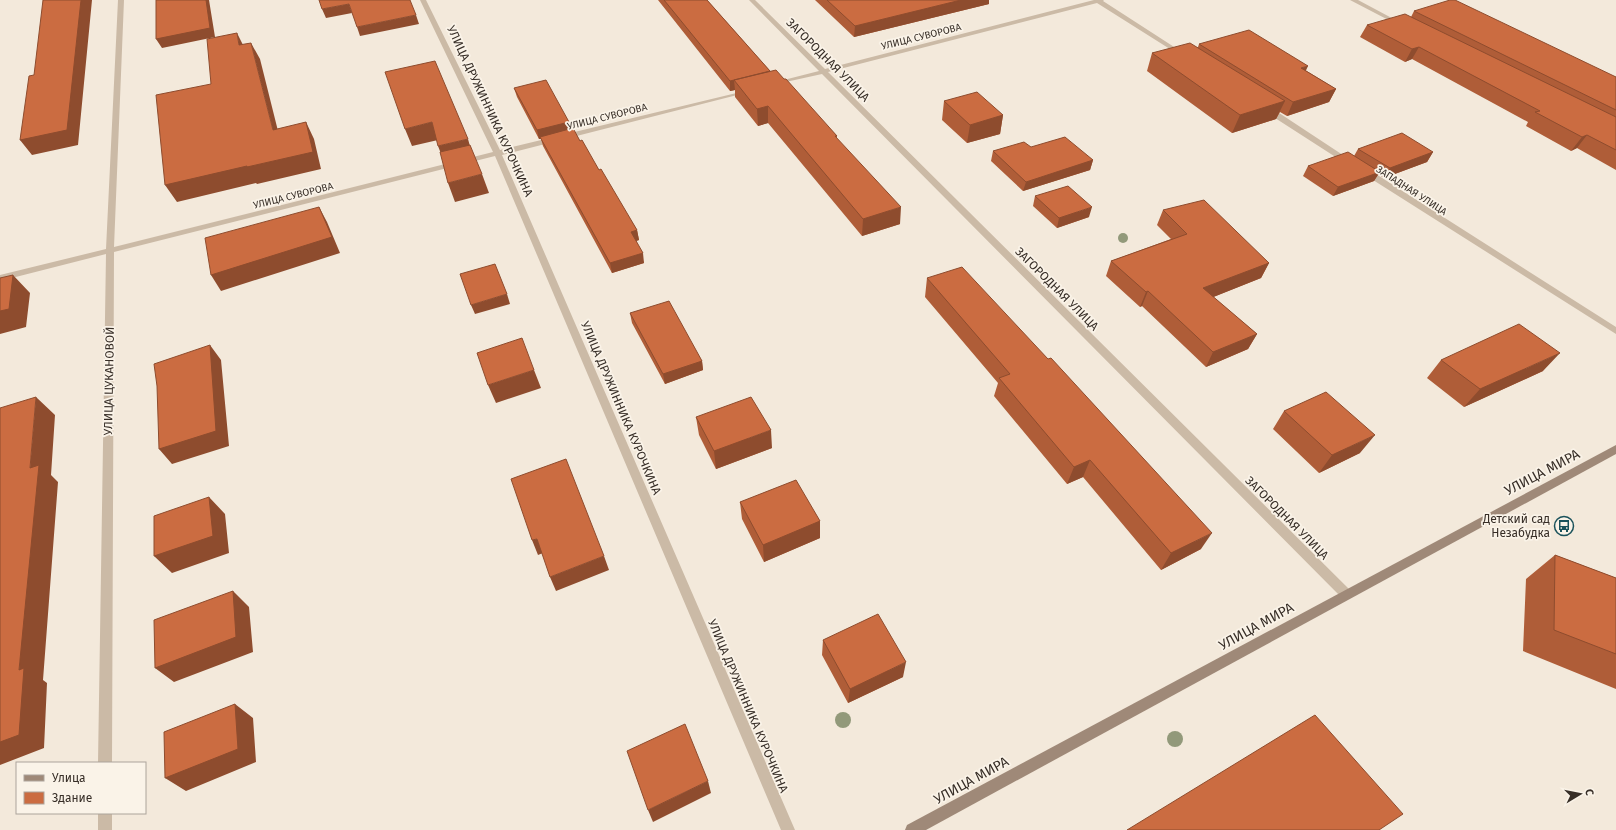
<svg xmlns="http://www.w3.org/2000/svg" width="1616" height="830" viewBox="0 0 1616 830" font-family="'Fira Sans',sans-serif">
	<rect width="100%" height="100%" fill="#f3e9db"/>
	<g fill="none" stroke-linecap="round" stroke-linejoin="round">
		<path fill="#cbbaa6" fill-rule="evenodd" d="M 118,0 L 124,0 L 114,247 L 493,152 L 420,0 L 426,0 L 500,150 L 749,90 L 749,92 L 502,155 L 795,830 L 781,830 L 495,156 L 114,252 L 112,763 L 98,763 L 106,254 L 0,281 L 0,275 L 106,249 Z
			M 749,0 L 755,0 L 825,69 L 1094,0 L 1104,0 L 1103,1 L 1185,54 L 1185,56 L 1181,56 L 1097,3 L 828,72 L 1350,590 L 1352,594 L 1350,598 L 1346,599 L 1342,598 L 822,74 L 772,85 L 772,83 L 819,71 Z
			M 1350,0 L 1358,0 L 1403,24 L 1398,25 Z
			M 1264,107 L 1270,107 L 1355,163 L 1351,165 L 1348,165 L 1264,111 Z
			M 1362,169 L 1368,169 L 1616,327 L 1616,334 L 1362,173 Z
			M 98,813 L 112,813 L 112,830 L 98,830 Z"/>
		<path fill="#9f8978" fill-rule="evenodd" d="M 1616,445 L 1616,454 L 926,830 L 905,830 L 907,825 Z"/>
	</g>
	<g fill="#92997a">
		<circle cx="1123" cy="238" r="5"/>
		<circle cx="843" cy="720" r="8"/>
		<circle cx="1175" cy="739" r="8"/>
	</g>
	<path fill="#af5d38" d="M 658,0 L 707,0 L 770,71 L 837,136 L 837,139 L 900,224 L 862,236 L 768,123 L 758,126 L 735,97 L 735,90 L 730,91 Z
		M 815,0 L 989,0 L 989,4 L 854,37 Z
		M 1414,11 L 1616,77 L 1616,170 L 1577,148 L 1571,151 L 1526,126 L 1528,122 L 1412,59 L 1405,62 L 1360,37 L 1367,25 L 1411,17 Z
		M 1199,44 L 1305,70 L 1336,89 L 1329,102 L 1287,116 L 1280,112 L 1276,119 L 1232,133 L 1147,71 L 1152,53 L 1198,47 Z
		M 514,88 L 569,122 L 571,129 L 580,141 L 637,230 L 639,240 L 636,241 L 644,263 L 612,273 L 543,146 L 541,139 L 539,139 L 517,97 Z
		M 944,101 L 1003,115 L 1000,134 L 967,143 L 942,120 Z
		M 1031,147 L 1093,160 L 1090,170 L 1023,191 L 991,161 L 993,151 Z
		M 1358,149 L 1433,152 L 1427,162 L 1384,178 L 1378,174 L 1374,181 L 1333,196 L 1303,176 L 1308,166 L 1354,156 Z
		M 1035,196 L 1089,217 L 1057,228 L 1033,206 Z
		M 1163,210 L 1269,263 L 1261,278 L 1213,297 L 1257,334 L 1248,349 L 1206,367 L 1142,306 L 1140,307 L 1106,276 L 1111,261 L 1171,239 L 1157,225 Z
		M 927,278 L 1201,549 L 1161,570 L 1083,477 L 1067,484 L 994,396 L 998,383 L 925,297 Z
		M 630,313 L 702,361 L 703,370 L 665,384 L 632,323 Z
		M 1441,360 L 1543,371 L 1464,407 L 1427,378 Z
		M 1284,411 L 1360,453 L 1319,473 L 1273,429 Z
		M 696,417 L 772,448 L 716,469 L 699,435 Z
		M 740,502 L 820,521 L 820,538 L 764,562 L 742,519 Z
		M 1555,555 L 1616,578 L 1616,689 L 1523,651 L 1526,579 Z
		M 823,640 L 903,677 L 848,703 L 822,655 Z"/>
	<path fill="#8e4c2e" d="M 81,0 L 92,0 L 78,145 L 32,155 L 20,140 Z
		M 206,0 L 209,0 L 215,37 L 162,48 L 156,39 Z
		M 961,0 L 989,0 L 989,4 L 854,37 L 855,26 Z
		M 349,4 L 352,13 L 326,18 L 322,9 Z
		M 416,15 L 419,24 L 360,36 L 357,27 Z
		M 237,33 L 245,49 L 239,45 Z
		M 251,43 L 260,59 L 282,147 L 273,130 Z
		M 1419,47 L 1412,59 L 1405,62 L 1412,49 Z
		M 1308,66 L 1302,79 L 1301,68 Z
		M 734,80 L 735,90 L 730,91 L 730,81 Z
		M 1336,89 L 1329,102 L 1287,116 L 1293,102 Z
		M 1285,101 L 1276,119 L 1232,133 L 1240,115 Z
		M 768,106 L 768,123 L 758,126 L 757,109 Z
		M 1003,115 L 1000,134 L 967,143 L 970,125 Z
		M 306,122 L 314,139 L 321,169 L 257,184 L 256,183 L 177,202 L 165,185 Z
		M 432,122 L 438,140 L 412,146 L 405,129 Z
		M 569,122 L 572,131 L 540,137 L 541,139 L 539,139 L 537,130 Z
		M 1587,135 L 1577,148 L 1571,151 L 1582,137 Z
		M 468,139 L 473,157 L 445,164 L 438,146 Z
		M 1433,152 L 1427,162 L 1384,178 L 1390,168 Z
		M 1093,160 L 1090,170 L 1023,191 L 1026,182 Z
		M 1380,172 L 1374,181 L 1333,196 L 1338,187 Z
		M 482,174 L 489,193 L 455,202 L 448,183 Z
		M 319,207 L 327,222 L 340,253 L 221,291 L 211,275 Z
		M 901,207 L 900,224 L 862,236 L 863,219 Z
		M 1092,207 L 1089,217 L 1057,228 L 1059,218 Z
		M 637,230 L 639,240 L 633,242 L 631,232 Z
		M 643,253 L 644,263 L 612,273 L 610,263 Z
		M 1269,263 L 1261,278 L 1196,304 L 1203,288 Z
		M 13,275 L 30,293 L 26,327 L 0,334 L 0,311 Z
		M 1148,291 L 1142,306 L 1140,307 L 1146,292 Z
		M 507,294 L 510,304 L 475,314 L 471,305 Z
		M 1257,334 L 1248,349 L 1206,367 L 1213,352 Z
		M 210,345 L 221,360 L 229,446 L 172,464 L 159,449 Z
		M 1560,353 L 1543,371 L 1464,407 L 1480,389 Z
		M 702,361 L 703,370 L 665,384 L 663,374 Z
		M 534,370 L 541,388 L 496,403 L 488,385 Z
		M 36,397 L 55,415 L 51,475 L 58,482 L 43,680 L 47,683 L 44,748 L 0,765 L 0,742 L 19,670 L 30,468 Z
		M 771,430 L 772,448 L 716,469 L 714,451 Z
		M 1375,435 L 1360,453 L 1319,473 L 1332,455 Z
		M 1090,460 L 1083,477 L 1067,484 L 1074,467 Z
		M 209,497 L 225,514 L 229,553 L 172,573 L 154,556 Z
		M 820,521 L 820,538 L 764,562 L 763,545 Z
		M 1212,533 L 1201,549 L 1161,570 L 1171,553 Z
		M 537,539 L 543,553 L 538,555 L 532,540 Z
		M 604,556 L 609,570 L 556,591 L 550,577 Z
		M 233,591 L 249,607 L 253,652 L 174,682 L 155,668 Z
		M 906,662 L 903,677 L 848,703 L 850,689 Z
		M 235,704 L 253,718 L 256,762 L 186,791 L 165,778 Z
		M 708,781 L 711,793 L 653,822 L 648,810 Z"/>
	<path fill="#cb6c41" stroke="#8e4c2e" d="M 43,0 L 81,0 L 67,130 L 20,140 L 29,76 L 34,75 Z
		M 156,0 L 206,0 L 210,28 L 156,39 Z
		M 319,0 L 410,0 L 416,15 L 357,27 L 349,4 L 322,9 Z
		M 664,0 L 707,0 L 770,71 L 730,81 Z
		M 827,0 L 961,0 L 855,26 Z
		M 1450,0 L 1455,0 L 1616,77 L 1616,110 L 1414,11 Z
		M 1405,14 L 1616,117 L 1616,150 L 1587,135 L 1582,137 L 1535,112 L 1540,111 L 1419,47 L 1412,49 L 1367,25 Z
		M 1249,30 L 1308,66 L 1301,68 L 1336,89 L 1293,102 L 1199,44 Z
		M 237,33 L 239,45 L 251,43 L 273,130 L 306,122 L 313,152 L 247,167 L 247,166 L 165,185 L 156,95 L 211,84 L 207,39 Z
		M 1190,43 L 1285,101 L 1240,115 L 1152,53 Z
		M 435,61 L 468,139 L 438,146 L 432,122 L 405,129 L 385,72 Z
		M 776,70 L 784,79 L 786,79 L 837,136 L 835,136 L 901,207 L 863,219 L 768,106 L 757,109 L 734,80 Z
		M 546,80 L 569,122 L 537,130 L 514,88 Z
		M 977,92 L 1003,115 L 970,125 L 944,101 Z
		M 573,128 L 580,141 L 582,140 L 599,170 L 601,169 L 637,230 L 631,232 L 643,253 L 610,263 L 540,137 Z
		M 1402,133 L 1433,152 L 1390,168 L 1358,149 Z
		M 1065,137 L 1093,160 L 1026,182 L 993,151 L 1024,142 L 1031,147 Z
		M 470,145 L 482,174 L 448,183 L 440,152 Z
		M 1348,152 L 1380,172 L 1338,187 L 1308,166 Z
		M 1068,186 L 1092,207 L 1059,218 L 1035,196 Z
		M 1204,200 L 1269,263 L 1203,288 L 1257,334 L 1213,352 L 1148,291 L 1146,292 L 1111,261 L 1187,234 L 1163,210 Z
		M 319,207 L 332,237 L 211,275 L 205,238 Z
		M 495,264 L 507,294 L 471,305 L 460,274 Z
		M 962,267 L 1048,359 L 1051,358 L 1212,533 L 1171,553 L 1090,460 L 1074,467 L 999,378 L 1010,374 L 927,278 Z
		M 13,275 L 9,309 L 0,311 L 0,278 Z
		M 669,301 L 702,361 L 663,374 L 630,313 Z
		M 1519,324 L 1560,353 L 1480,389 L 1441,360 Z
		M 522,338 L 534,370 L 488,385 L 477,353 Z
		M 210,345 L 216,431 L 159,449 L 157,386 L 154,364 Z
		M 1326,392 L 1375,435 L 1332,455 L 1284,411 Z
		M 36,397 L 30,468 L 39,465 L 19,670 L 24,668 L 19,735 L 0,742 L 0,408 Z
		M 751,397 L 771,430 L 714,451 L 696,417 Z
		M 566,459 L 604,556 L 550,577 L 537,539 L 532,540 L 511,479 Z
		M 796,480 L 820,521 L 763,545 L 740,502 Z
		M 209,497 L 213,536 L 154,556 L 154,516 Z
		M 1555,555 L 1616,578 L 1616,654 L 1554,630 Z
		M 233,591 L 236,637 L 155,668 L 154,620 Z
		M 878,614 L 906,662 L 850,689 L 823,640 Z
		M 235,704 L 238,749 L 165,778 L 164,732 Z
		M 1315,715 L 1403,814 L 1379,830 L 1127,830 Z
		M 685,724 L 708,781 L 648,810 L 627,751 Z"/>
	<defs>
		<g id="bus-ring" transform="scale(1)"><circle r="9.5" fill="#faf3e8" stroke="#1b525b" stroke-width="1.5"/><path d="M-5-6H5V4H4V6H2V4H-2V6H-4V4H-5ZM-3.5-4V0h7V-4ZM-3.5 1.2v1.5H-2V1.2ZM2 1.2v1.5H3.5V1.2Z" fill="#1b525b"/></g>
	</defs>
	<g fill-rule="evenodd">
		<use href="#bus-ring" x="1564" y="526"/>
	</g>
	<g text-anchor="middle" stroke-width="3.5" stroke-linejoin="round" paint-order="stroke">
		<g font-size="10" fill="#372e27" stroke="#faf3e8">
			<text transform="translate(921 36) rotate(-14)" y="4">УЛИЦА СУВОРОВА</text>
			<text transform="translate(607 116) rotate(-14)" y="4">УЛИЦА СУВОРОВА</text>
			<text transform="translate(1412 190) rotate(33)" y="4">ЗАПАДНАЯ УЛИЦА</text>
			<text transform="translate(293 195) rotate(-14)" y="4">УЛИЦА СУВОРОВА</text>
		</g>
		<g font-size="12" fill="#372e27" stroke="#faf3e8">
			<text transform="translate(828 60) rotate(45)" y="4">ЗАГОРОДНАЯ УЛИЦА</text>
			<text transform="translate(490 111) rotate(65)" y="4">УЛИЦА ДРУЖИННИКА КУРОЧКИНА</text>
			<text transform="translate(1057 289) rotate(45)" y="4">ЗАГОРОДНАЯ УЛИЦА</text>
			<text transform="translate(109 381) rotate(-89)" y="4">УЛИЦА ЦУКАНОВОЙ</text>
			<text transform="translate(621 408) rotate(67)" y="4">УЛИЦА ДРУЖИННИКА КУРОЧКИНА</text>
			<text transform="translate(1287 518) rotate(45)" y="4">ЗАГОРОДНАЯ УЛИЦА</text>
			<text transform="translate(748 706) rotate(67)" y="4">УЛИЦА ДРУЖИННИКА КУРОЧКИНА</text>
		</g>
		<g font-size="12" fill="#372e27" stroke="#faf3e8" text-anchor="end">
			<text x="1550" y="523">Детский сад<tspan x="1550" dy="14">Незабудка</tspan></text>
		</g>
		<g font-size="14" fill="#372e27" stroke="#faf3e8">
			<text transform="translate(1542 472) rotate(-28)" y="5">УЛИЦА МИРА</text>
			<text transform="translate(1256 626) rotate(-29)" y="5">УЛИЦА МИРА</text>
			<text transform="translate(971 780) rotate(-29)" y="5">УЛИЦА МИРА</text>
		</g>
	</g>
	<rect x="16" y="762" width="130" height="52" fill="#faf3e8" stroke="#aca49b"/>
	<rect x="24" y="775" width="20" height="6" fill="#9f8978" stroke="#aca49b"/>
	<text x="52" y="782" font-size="12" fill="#372e27">Улица</text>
	<rect x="24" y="792" width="20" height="12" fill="#cb6c41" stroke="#aca49b"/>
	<text x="52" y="802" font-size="12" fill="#372e27">Здание</text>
	<g transform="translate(1580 794) rotate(80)" stroke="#faf3e8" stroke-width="3" paint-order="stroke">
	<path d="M0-3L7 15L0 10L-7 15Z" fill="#372e27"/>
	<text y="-6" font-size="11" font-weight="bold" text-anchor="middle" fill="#372e27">С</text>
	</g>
</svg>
